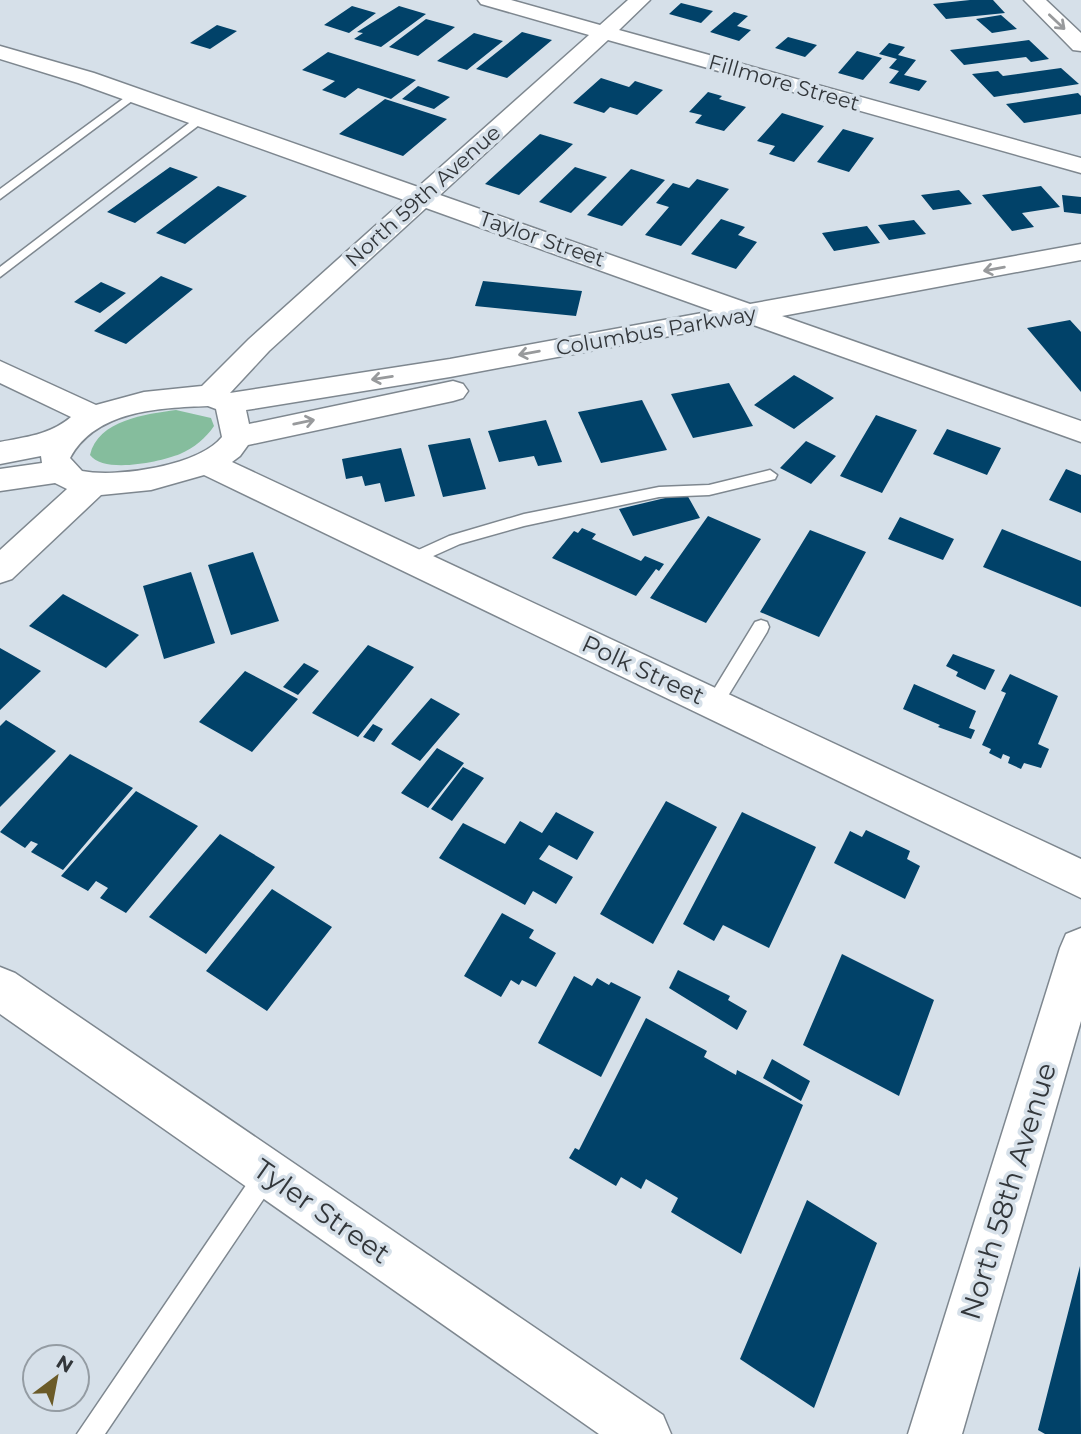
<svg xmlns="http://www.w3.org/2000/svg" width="1081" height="1434" viewBox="0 0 1081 1434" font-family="Montserrat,sans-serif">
	<rect width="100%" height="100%" fill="#d6e0e9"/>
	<path fill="#85bd9d" d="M 176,410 L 211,418 L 214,426 C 206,438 194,448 180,454 C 160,462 104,474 90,455 C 98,420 146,414 176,410 Z"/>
	<path fill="#014269" d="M 970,0 L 993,0 L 1005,13 L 946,19 L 933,4 Z
		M 681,3 L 713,11 L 701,23 L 669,14 Z
		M 352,6 L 376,13 L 349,33 L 324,25 Z
		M 399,6 L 426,14 L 381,47 L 354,39 L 363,33 L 357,32 Z
		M 734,12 L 748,16 L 737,26 L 751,30 L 739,41 L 710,32 Z
		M 1001,15 L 1017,29 L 992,33 L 976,19 Z
		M 426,19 L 455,27 L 418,56 L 389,47 Z
		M 217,25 L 237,31 L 210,49 L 190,43 Z
		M 522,32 L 552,40 L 507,78 L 476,69 Z
		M 474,33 L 503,41 L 467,70 L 437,61 Z
		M 788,37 L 817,45 L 805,57 L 775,48 Z
		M 1029,40 L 1049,59 L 1031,62 L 1026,57 L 964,65 L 950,50 Z
		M 889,43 L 905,47 L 898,55 L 916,60 L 904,75 L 927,81 L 919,91 L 889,83 L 899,71 L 889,68 L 897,59 L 879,54 Z
		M 857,51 L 882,58 L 863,80 L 838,73 Z
		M 328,52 L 416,80 L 391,99 L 358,88 L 345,98 L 322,90 L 335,81 L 302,70 Z
		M 1061,68 L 1079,84 L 994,97 L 972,74 L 998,71 L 1003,76 Z
		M 601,78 L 629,87 L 635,81 L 663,90 L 637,115 L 610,107 L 604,113 L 573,103 Z
		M 418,86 L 450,97 L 434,109 L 402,99 Z
		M 708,92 L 722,96 L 719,99 L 746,107 L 724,131 L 695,123 L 702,115 L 689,112 Z
		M 1078,93 L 1081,96 L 1081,114 L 1024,123 L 1006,104 Z
		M 385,99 L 447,119 L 403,156 L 339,134 Z
		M 782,113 L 824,126 L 794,162 L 769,154 L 775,146 L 757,141 Z
		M 843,129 L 874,138 L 849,172 L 817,162 Z
		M 540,134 L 573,144 L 519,195 L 485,184 Z
		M 170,167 L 198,177 L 135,223 L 107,212 Z
		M 575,167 L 607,177 L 571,213 L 539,202 Z
		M 631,169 L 665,180 L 622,226 L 587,215 Z
		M 697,179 L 729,189 L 681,246 L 645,235 L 669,207 L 656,203 L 673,183 L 689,188 Z
		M 218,186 L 247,196 L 185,244 L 156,233 Z
		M 1041,186 L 1060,207 L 1022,213 L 1034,227 L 1012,231 L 982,195 Z
		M 959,190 L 972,204 L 933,210 L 921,195 Z
		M 1062,195 L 1081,197 L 1081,214 L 1064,212 Z
		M 721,219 L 745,227 L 738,235 L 757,242 L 736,269 L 691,254 Z
		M 914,220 L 926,234 L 889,240 L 878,225 Z
		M 867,226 L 880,243 L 834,251 L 822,233 Z
		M 161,276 L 193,289 L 126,344 L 94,331 Z
		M 483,281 L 582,291 L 576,316 L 475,306 Z
		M 101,282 L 126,293 L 100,313 L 74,302 Z
		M 1070,320 L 1081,332 L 1081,392 L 1027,328 Z
		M 794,375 L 834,398 L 794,429 L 754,405 Z
		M 729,383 L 753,426 L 693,438 L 671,394 Z
		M 642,400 L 667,450 L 601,463 L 578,412 Z
		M 876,415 L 917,430 L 882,493 L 840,476 Z
		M 546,420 L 562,462 L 538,466 L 534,456 L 499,462 L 488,431 Z
		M 947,429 L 1001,448 L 987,475 L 933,454 Z
		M 470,438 L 486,489 L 443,497 L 428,445 Z
		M 806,441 L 836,456 L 811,484 L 780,468 Z
		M 401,448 L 415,496 L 385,502 L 380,483 L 365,486 L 362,476 L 346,479 L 342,459 Z
		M 1066,469 L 1081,475 L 1081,513 L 1049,500 Z
		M 686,493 L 700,518 L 633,536 L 619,509 Z
		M 708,516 L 761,539 L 706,623 L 650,598 Z
		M 900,517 L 954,539 L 943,560 L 888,539 Z
		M 582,528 L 596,534 L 592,539 L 641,561 L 645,556 L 664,564 L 659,571 L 656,569 L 636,596 L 552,558 L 574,531 L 578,533 Z
		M 1002,529 L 1081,561 L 1081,607 L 983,567 Z
		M 810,530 L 866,552 L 819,637 L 760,612 Z
		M 253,552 L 279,621 L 231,635 L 208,565 Z
		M 191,572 L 215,643 L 164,659 L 143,586 Z
		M 63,594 L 139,635 L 106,668 L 29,626 Z
		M 368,645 L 414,667 L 358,737 L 312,713 Z
		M 0,648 L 41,671 L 0,710 Z
		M 953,654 L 995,670 L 985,690 L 956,676 L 958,672 L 946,666 Z
		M 304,663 L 319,671 L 298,695 L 283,687 Z
		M 245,671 L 298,699 L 252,752 L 199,722 Z
		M 1010,674 L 1058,696 L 1038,744 L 1049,749 L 1041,768 L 1024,763 L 1021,769 L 1008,763 L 1010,757 L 1003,754 L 1001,759 L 989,753 L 991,749 L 982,745 L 1006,693 L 1001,691 Z
		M 914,684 L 976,711 L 969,728 L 975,730 L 971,739 L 938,727 L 940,725 L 903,709 Z
		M 431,698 L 460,714 L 420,761 L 391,744 Z
		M 6,720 L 56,751 L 0,807 L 0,726 Z
		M 373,724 L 383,729 L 374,742 L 363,737 Z
		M 437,748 L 464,763 L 428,808 L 401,793 Z
		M 70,754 L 133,788 L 63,870 L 31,852 L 38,844 L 31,841 L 25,848 L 0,832 Z
		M 463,767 L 484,778 L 452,821 L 431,809 Z
		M 136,791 L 198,826 L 126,913 L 100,898 L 108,888 L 96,881 L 88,891 L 61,876 Z
		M 666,801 L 717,827 L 653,944 L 600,914 Z
		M 556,812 L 594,832 L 577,860 L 549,845 L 539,859 L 573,877 L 556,904 L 533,891 L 525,905 L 439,858 L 463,823 L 505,844 L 520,821 L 542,833 Z
		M 742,812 L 816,847 L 769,948 L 723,925 L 714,941 L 683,924 Z
		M 866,830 L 910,851 L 907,859 L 920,866 L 905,899 L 834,863 L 850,831 L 862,837 Z
		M 220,834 L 275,867 L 206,954 L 149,917 Z
		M 272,889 L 332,927 L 267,1011 L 206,971 Z
		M 502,913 L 534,930 L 529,938 L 556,953 L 536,987 L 522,980 L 519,985 L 511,980 L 501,997 L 464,976 Z
		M 842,954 L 934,1000 L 899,1096 L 803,1045 Z
		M 678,970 L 730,996 L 728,1000 L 747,1011 L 737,1030 L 669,988 Z
		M 574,976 L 592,986 L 597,978 L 609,985 L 611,982 L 641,997 L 601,1077 L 538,1043 Z
		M 646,1018 L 707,1051 L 704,1057 L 736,1075 L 737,1070 L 803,1105 L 741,1254 L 671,1212 L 678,1198 L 646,1179 L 641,1189 L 621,1177 L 616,1186 L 569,1158 L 575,1148 L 579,1150 Z
		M 772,1059 L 810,1081 L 801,1101 L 763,1078 Z
		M 807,1200 L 877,1243 L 814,1408 L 740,1359 Z
		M 1080,1266 L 1081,1434 L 1045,1434 L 1038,1430 Z"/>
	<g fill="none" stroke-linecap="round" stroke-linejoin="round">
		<g stroke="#7e878f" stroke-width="3">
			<path id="lane" d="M 131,93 L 140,95 L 0,199 L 0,189 Z
				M 197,117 L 207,119 L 0,277 L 0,267 Z
				M 770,470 L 777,475 L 775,479 L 709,495 L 659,497 L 524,526 L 460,544 L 411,566 L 403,560 L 405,556 L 449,536 L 524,514 L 659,487 L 709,485 Z
				M 761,620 L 767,622 L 769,627 L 767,632 L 720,709 L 714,711 L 708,709 L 705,704 L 708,699 L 755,622 Z
				M 267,1163 L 275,1166 L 278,1174 L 275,1182 L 105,1434 L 77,1434 L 259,1166 Z"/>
		</g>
		<g stroke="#7e878f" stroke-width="3">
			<path id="street" d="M 478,0 L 511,0 L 600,25 L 628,0 L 650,0 L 619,30 L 1081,158 L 1081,173 L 608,40 L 440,195 L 750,304 L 1081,244 L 1081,260 L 782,316 L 1081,421 L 1081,442 L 745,322 L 450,377 L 246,410 L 249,424 L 453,381 L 463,384 L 468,391 L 463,398 L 453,401 L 248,445 L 240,456 L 232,462 L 1081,859 L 1081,898 L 204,475 L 151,490 L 101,495 L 12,579 L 0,583 L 0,550 L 67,489 L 55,483 L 0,491 L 0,469 L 42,463 L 41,456 L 0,464 L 0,442 C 25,437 50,435 71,417 L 0,383 L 0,361 L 96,405 L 144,392 L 202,386 L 249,339 L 404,200 L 78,83 L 0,59 L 0,46 L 94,73 L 418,187 L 589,35 L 481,4 ZM 426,208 L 713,311 L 450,359 L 230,393 L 269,351 ZM 208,406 L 216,409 L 222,437 C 199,466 116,478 82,471 L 70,458 C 96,410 159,408 208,406 Z
				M 1024,0 L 1046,0 L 1081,33 L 1081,51 L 1073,50 Z
				M 1081,928 L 1081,1021 L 962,1434 L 908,1434 L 1060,948 L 1066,934 Z
				M 0,967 L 15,973 L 663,1415 L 671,1434 L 599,1434 L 0,1014 Z"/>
		</g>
		<use href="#lane" fill="#fff" fill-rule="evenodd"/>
		<use href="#street" fill="#fff" fill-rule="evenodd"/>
	</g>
	<defs><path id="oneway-shaft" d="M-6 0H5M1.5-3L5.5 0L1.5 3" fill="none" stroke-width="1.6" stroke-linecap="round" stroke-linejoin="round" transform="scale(1.75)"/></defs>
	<g stroke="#989a9c">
		<use href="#oneway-shaft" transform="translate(1057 22) rotate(43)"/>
		<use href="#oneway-shaft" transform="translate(994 269) rotate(170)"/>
		<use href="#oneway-shaft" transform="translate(529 353) rotate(170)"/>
		<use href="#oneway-shaft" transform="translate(382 378) rotate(171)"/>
		<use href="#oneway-shaft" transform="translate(304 422) rotate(-12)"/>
	</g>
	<g text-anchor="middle" stroke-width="7" stroke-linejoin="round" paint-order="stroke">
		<g font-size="21" fill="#32363a" stroke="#d6e0e9">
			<text transform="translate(784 83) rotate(16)" y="7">Fillmore Street</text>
			<text transform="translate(423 196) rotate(-42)" y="7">North 59th Avenue</text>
			<text transform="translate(542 239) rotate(19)" y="7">Taylor Street</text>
			<text transform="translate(656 331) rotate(-10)" y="7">Columbus Parkway</text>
		</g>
		<g font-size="24" fill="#32363a" stroke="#d6e0e9">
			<text transform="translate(643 670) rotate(25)" y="8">Polk Street</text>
		</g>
		<g font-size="28" fill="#32363a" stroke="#d6e0e9">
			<text transform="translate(1008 1191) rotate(-73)" y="10">North 58th Avenue</text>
			<text transform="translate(322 1211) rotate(35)" y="10">Tyler Street</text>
		</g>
	</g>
	<g transform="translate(56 1378) rotate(32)"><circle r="33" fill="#d6e0e9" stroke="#949ca3" stroke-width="2"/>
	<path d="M0-5L12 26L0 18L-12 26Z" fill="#6b5b28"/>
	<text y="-10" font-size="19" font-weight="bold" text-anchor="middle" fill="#32363a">N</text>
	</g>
</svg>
